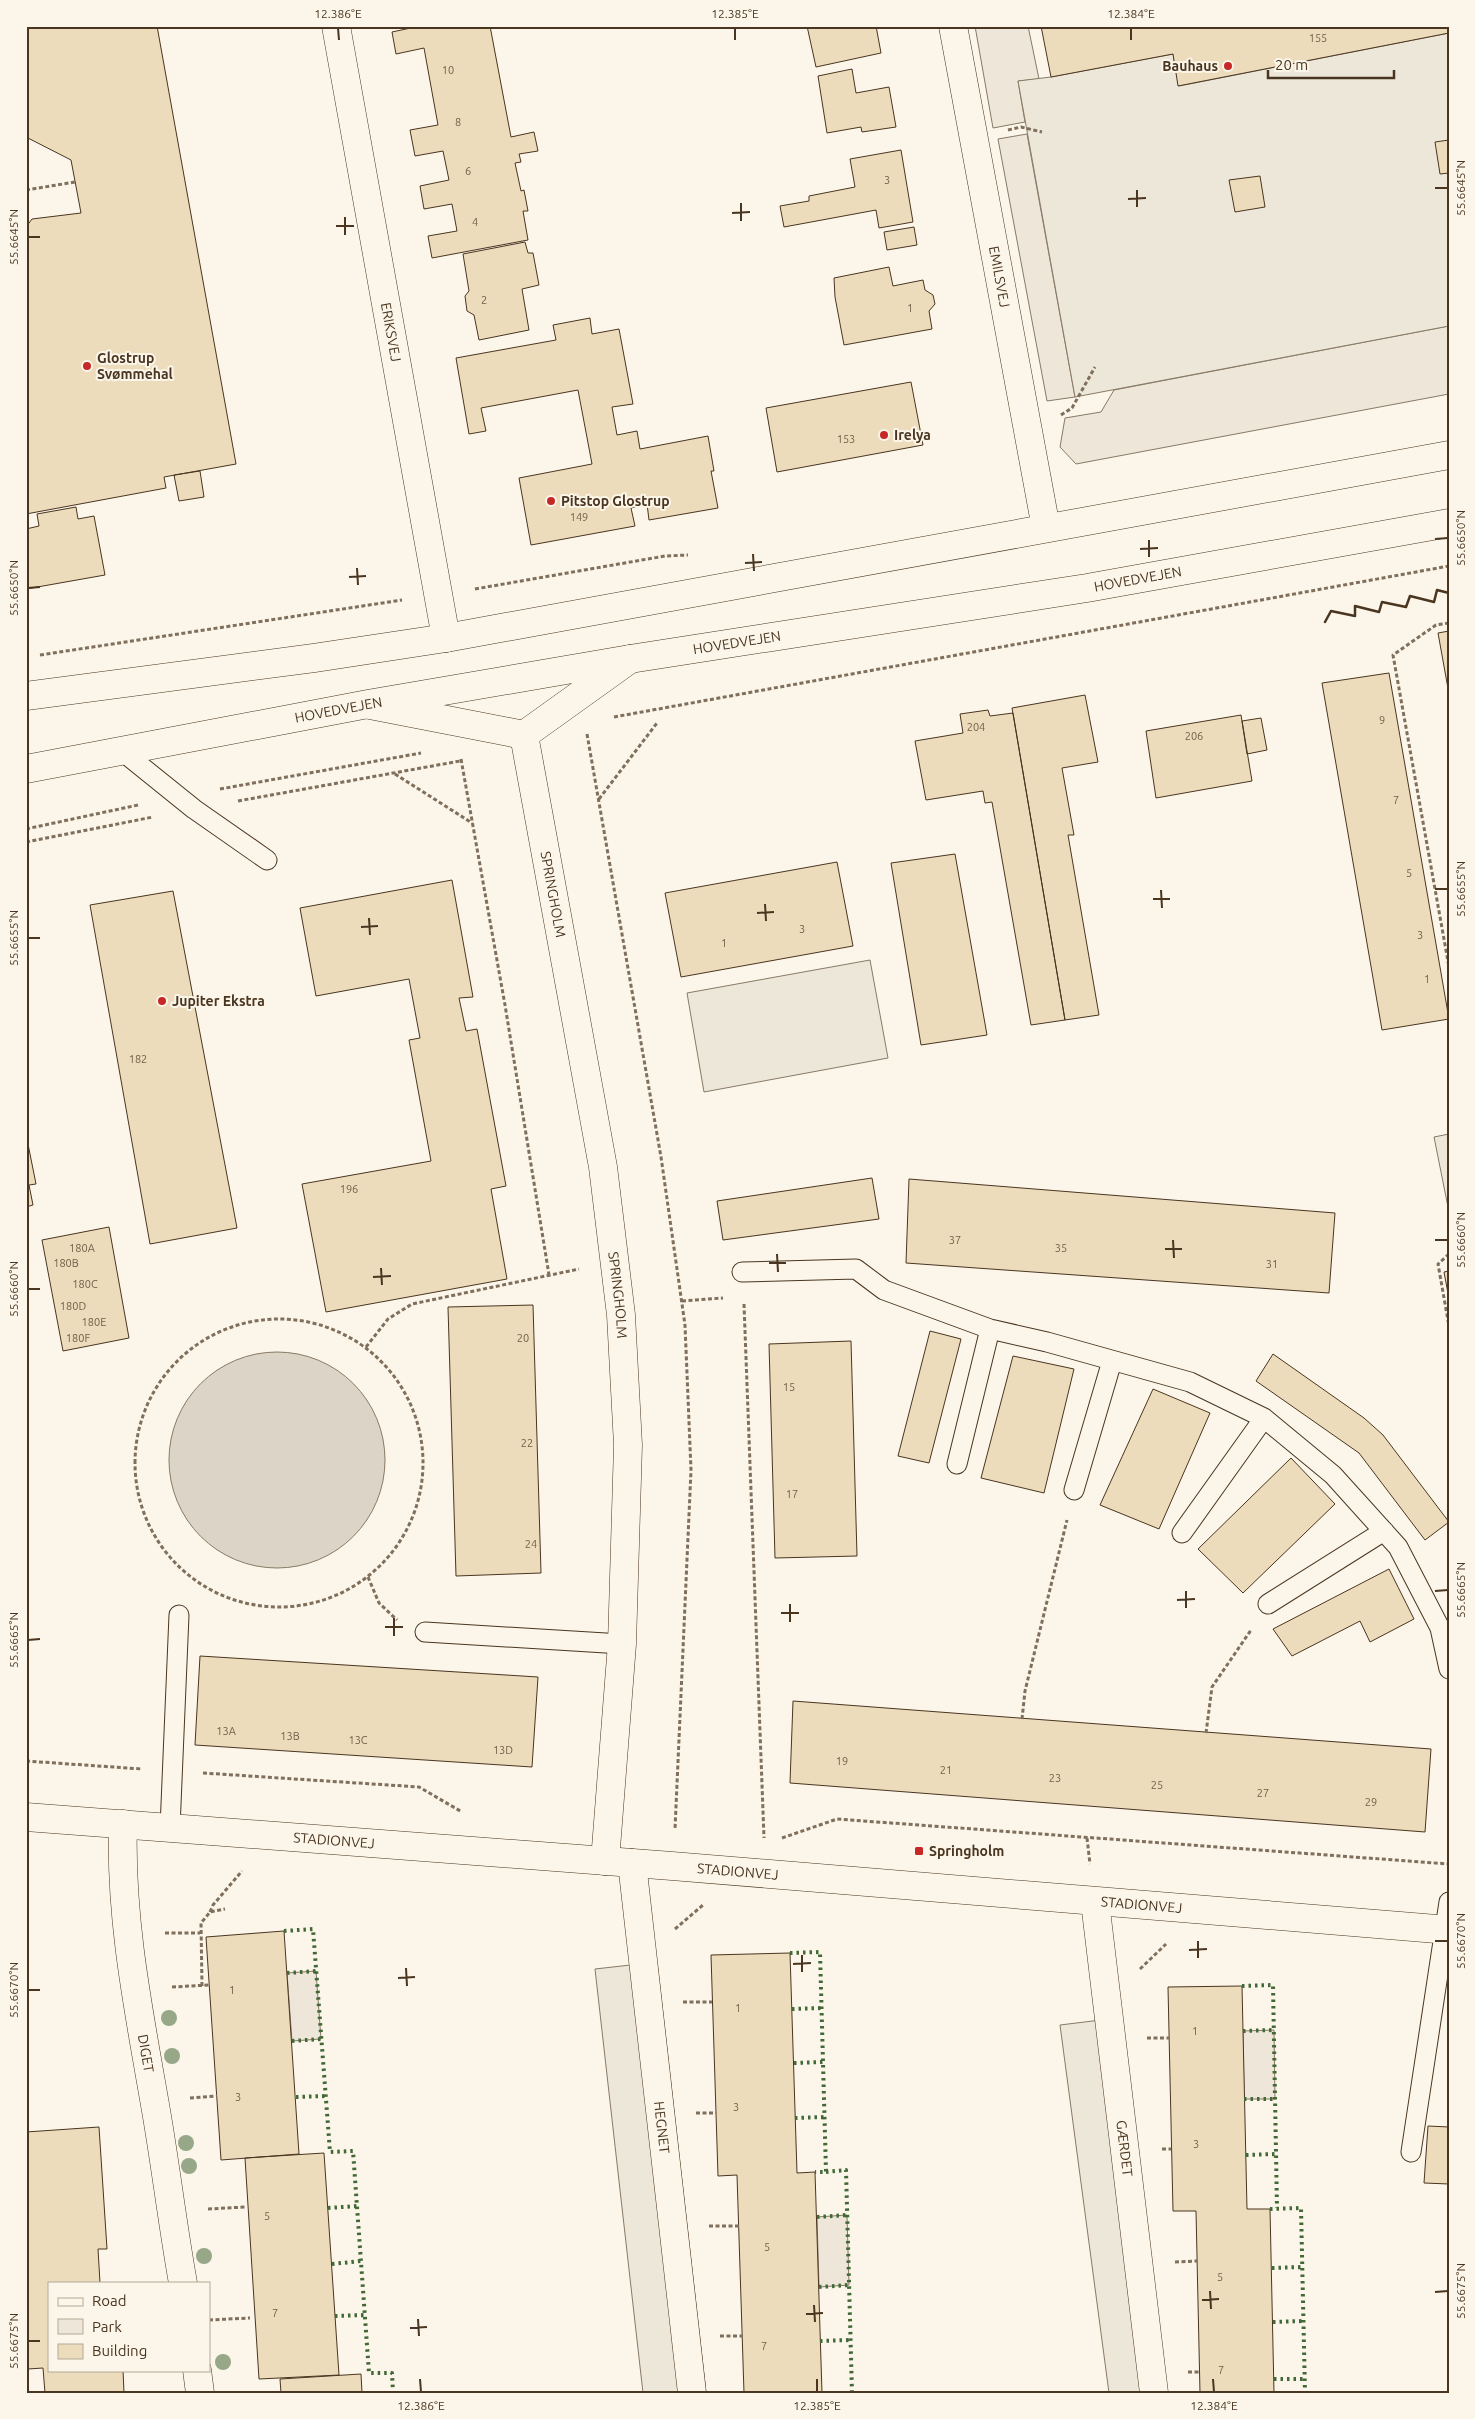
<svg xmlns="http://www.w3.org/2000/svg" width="1475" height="2419" viewBox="0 0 1475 2419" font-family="Ubuntu,sans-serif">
	<rect width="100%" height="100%" fill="#fbf6e9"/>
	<path fill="#ede6d9" stroke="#887966" d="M 975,26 L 1028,26 L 1039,79 L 1018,81 L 1025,122 L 993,128 Z
		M 1027,134 L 1075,397 L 1047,401 L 998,139 Z
		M 1449,326 L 1449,394 L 1076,464 L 1060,447 L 1065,418 L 1101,412 L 1114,390 Z
		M 316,1971 L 321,2039 L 292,2041 L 287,1973 Z
		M 1274,2030 L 1275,2099 L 1244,2099 L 1243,2031 Z
		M 847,2215 L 849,2285 L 819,2287 L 817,2217 Z"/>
	<path fill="#ede7d9" stroke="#887966" d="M 1449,33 L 1449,326 L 1075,397 L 1018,81 L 1051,77 L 1173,54 L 1179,86 Z
		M 870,960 L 888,1058 L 704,1092 L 687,993 Z
		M 1449,1134 L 1449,1212 L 1434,1137 Z
		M 657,1962 L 706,2393 L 643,2393 L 595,1969 Z
		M 1117,2018 L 1167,2393 L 1109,2393 L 1060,2025 Z"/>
	<path fill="#dcd4c6" stroke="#887966" d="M169 1460a108 108 0 1 1 216 0a108 108 0 1 1-216 0Z"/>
	<path fill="#ecdcbc" stroke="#4a3520" d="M 26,26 L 157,26 L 236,464 L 164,477 L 166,488 L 26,514 L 26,227 L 32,219 L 81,213 L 71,160 L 26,137 Z
		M 490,26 L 511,137 L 534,132 L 538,151 L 519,154 L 521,162 L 515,163 L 521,191 L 524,190 L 528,211 L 523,211 L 528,240 L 432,258 L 428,236 L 457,231 L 452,204 L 424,209 L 420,186 L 449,180 L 443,151 L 415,156 L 410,130 L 438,125 L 424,48 L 396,54 L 392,32 L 420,26 Z
		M 807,26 L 876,26 L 881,53 L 816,67 Z
		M 1041,26 L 1449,26 L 1449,33 L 1178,86 L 1173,54 L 1051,77 Z
		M 852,69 L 856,93 L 889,87 L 896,127 L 862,132 L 861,127 L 827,133 L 818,76 Z
		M 1449,140 L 1449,173 L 1440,174 L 1435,142 Z
		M 901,150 L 913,222 L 879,228 L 876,210 L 784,227 L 780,206 L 809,201 L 809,196 L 855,187 L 850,159 Z
		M 1260,176 L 1265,207 L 1235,212 L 1229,180 Z
		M 914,227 L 917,245 L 887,250 L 884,232 Z
		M 525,242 L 528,253 L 533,253 L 539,285 L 522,289 L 529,330 L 479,340 L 474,315 L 467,311 L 465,296 L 469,291 L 463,254 Z
		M 889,267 L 893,286 L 923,280 L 925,290 L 933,295 L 935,304 L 929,311 L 932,329 L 844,345 L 835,297 L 834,278 Z
		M 590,318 L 592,334 L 619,329 L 633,404 L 612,407 L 617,435 L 637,431 L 640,449 L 708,436 L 714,471 L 711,471 L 718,508 L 649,520 L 647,504 L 631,508 L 635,526 L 531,545 L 519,478 L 592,464 L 578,390 L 481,408 L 486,431 L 469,434 L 456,358 L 556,340 L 553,325 Z
		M 911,382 L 923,445 L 777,472 L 766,408 Z
		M 200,471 L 204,497 L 179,501 L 174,475 Z
		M 76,507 L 78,519 L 94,516 L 105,575 L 26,589 L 26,529 L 39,526 L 37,514 Z
		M 1449,631 L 1449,694 L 1438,633 Z
		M 1389,673 L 1449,1019 L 1382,1030 L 1322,683 Z
		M 1085,695 L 1098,762 L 1062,768 L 1074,835 L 1068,835 L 1099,1015 L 1065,1020 L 1012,708 Z
		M 988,710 L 990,716 L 1013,713 L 1065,1020 L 1031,1025 L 992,802 L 985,803 L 983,791 L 926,800 L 915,741 L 963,733 L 960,714 Z
		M 1241,715 L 1252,781 L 1156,798 L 1146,731 Z
		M 1261,718 L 1267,750 L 1247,754 L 1242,721 Z
		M 955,854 L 987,1035 L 921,1045 L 891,863 Z
		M 837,862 L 853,946 L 681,977 L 665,893 Z
		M 452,880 L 473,997 L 459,998 L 466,1031 L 477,1029 L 506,1186 L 491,1189 L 507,1279 L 326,1312 L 302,1184 L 431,1161 L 409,1040 L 420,1038 L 409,979 L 316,996 L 300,908 Z
		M 173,891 L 237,1228 L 150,1244 L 90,905 Z
		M 26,1134 L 36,1184 L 29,1185 L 33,1205 L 26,1207 Z
		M 872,1178 L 879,1219 L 723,1240 L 717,1201 Z
		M 909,1179 L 1335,1213 L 1329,1293 L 906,1263 Z
		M 109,1227 L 129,1338 L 63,1351 L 42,1240 Z
		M 1449,1271 L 1449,1299 L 1444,1272 Z
		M 533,1305 L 541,1573 L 456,1576 L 448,1307 Z
		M 930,1331 L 961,1339 L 929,1463 L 898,1456 Z
		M 851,1341 L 857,1556 L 775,1558 L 769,1344 Z
		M 1273,1354 L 1364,1418 L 1383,1435 L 1449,1522 L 1425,1540 L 1359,1453 L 1256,1381 Z
		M 1013,1356 L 1074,1369 L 1044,1493 L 981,1478 Z
		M 1153,1389 L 1210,1413 L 1159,1529 L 1100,1505 Z
		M 1291,1458 L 1335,1504 L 1243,1593 L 1198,1549 Z
		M 1389,1569 L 1414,1619 L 1370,1642 L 1360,1621 L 1292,1656 L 1273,1629 Z
		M 200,1656 L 538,1677 L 532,1767 L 195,1745 Z
		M 793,1701 L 1431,1749 L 1425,1832 L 790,1783 Z
		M 284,1931 L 299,2154 L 221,2160 L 206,1937 Z
		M 790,1953 L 797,2173 L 815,2172 L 822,2393 L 744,2393 L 737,2175 L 718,2176 L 711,1955 Z
		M 1242,1986 L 1247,2209 L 1270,2209 L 1274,2393 L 1200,2393 L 1196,2211 L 1173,2211 L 1168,1987 Z
		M 1428,2126 L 1449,2127 L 1449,2184 L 1424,2183 Z
		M 99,2127 L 107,2249 L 98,2249 L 100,2283 L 49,2283 L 49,2370 L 123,2370 L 124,2393 L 45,2393 L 43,2368 L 28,2369 L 26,2338 L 26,2253 L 28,2253 L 26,2132 Z
		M 324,2153 L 339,2375 L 259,2379 L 245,2158 Z
		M 361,2374 L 362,2393 L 281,2393 L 280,2379 Z"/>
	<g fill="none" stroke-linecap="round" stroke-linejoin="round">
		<g stroke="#4a3520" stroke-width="21">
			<path id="lane" d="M 122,751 L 194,809 L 267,860
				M 742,1272 L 856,1269 L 884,1290 L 990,1329 L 1047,1342 L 1190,1382 L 1264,1418 L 1333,1475 L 1398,1547 L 1440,1628 L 1449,1669
				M 957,1464 L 990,1329
				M 1074,1490 L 1112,1361
				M 1182,1533 L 1264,1418
				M 1268,1604 L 1384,1531
				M 425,1632 L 622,1644
				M 170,1828 L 179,1615
				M 1411,2152 L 1449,1902"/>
		</g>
		<g stroke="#4a3520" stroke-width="29">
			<g id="street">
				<path id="s1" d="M 336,26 L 446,638"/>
				<path id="s2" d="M 953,26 L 1046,528"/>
				<path d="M 370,705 L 524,735 L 630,659"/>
				<path id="s3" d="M 524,735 L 603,1167 L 621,1315 L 628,1445 L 622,1644 L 605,1861"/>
				<path id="s4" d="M 123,1824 C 120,1918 138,2007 154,2099 C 165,2160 172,2222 183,2283"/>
				<path id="s5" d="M 632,1863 L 692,2393"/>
				<path id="s6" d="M 1095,1902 L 1154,2393"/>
				<path d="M 197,2370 L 200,2393"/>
			</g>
		</g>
		<g stroke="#4a3520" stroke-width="29">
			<g id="secondary">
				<path d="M 26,696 L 314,658 L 446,638 L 1449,455"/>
				<path id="s7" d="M 26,769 L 368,704 L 630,659 L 1087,588 L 1449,523"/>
				<path id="s8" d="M 26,1817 L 672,1866 L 1449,1930"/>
			</g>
		</g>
		<path stroke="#7f6f5c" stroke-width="3" stroke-dasharray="4 2.5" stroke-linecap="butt" d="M 1008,130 L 1021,127 L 1042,132
			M 26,190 L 75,182
			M 1061,415 L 1072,408 L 1095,367
			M 475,589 L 665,556 L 688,555
			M 1449,623 L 1436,625 L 1393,655 L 1449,967
			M 40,655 L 402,600
			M 614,717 L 1449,566
			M 587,734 L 661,1157 L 685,1325 L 691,1470 L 675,1829
			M 461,759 L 505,1005 L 549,1275
			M 395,774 L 472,823
			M 220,789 L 421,753
			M 599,799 L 657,723
			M 238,801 L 460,761
			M 26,829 L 138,805
			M 26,842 L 153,817
			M 1449,1254 L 1438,1264 L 1449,1326
			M 682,1301 L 723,1298
			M 744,1304 L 764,1838
			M135 1463a144 144 0 1 1 288 0a144 144 0 1 1-288 0Z
			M 366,1347 L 388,1319 L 412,1304 L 579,1269
			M 368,1577 L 379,1603 L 397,1620
			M 1022,1719 L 1025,1691 L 1067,1520
			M 1206,1733 L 1212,1687 L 1251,1630
			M 26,1761 L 142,1769
			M 203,1773 L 419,1787 L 462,1812
			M 782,1838 L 837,1819 L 1449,1864
			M 1087,1838 L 1090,1864
			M 210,1912 L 213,1905 L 242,1871
			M 675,1929 L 703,1905
			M 165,1933 L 200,1933
			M 1140,1969 L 1166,1944
			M 202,1986 L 201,1923 L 210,1912 L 225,1909
			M 172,1987 L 209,1985
			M 683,2002 L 712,2002
			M 1147,2038 L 1169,2038
			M 190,2098 L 217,2096
			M 696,2113 L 716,2113
			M 1162,2149 L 1171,2149
			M 208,2209 L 245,2207
			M 709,2226 L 739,2226
			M 1175,2262 L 1197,2261
			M 209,2320 L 250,2318
			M 720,2336 L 742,2336
			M 1188,2372 L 1200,2372"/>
		<use href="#lane" stroke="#fbf6e9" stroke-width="19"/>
		<use href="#street" stroke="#fbf6e9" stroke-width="28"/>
		<use href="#secondary" stroke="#fbf6e9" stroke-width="28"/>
		<path stroke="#436837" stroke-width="4" stroke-dasharray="2.5 4" stroke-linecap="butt" d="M 284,1931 L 313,1929 L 330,2152 L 353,2151 L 369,2373 L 392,2373 L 393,2393
			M 790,1953 L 820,1952 L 826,2172 L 815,2172
			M 287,1973 L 316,1971
			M 1242,1986 L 1273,1985 L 1277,2208
			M 792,2009 L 822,2008
			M 1243,2031 L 1274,2030
			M 292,2041 L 321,2039
			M 794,2063 L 823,2062
			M 296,2097 L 326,2096
			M 1244,2099 L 1275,2099
			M 795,2118 L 825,2117
			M 1246,2155 L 1276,2154
			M 826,2172 L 846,2170 L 852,2393
			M 328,2208 L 357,2206
			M 1270,2209 L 1301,2208 L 1305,2393
			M 817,2217 L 847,2215
			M 332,2264 L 361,2261
			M 1272,2268 L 1302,2267
			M 819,2287 L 849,2285
			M 335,2316 L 365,2315
			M 1273,2322 L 1304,2321
			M 820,2341 L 851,2340
			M 1274,2379 L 1305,2379"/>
		<path stroke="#4a3520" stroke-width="2.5" d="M 1325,622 L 1331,611 L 1355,616 L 1355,606 L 1379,612 L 1382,602 L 1406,607 L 1410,596 L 1434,602 L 1437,590 L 1449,593"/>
	</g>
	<g fill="#96a887">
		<circle cx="169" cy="2018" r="8"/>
		<circle cx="172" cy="2056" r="8"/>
		<circle cx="186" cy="2143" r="8"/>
		<circle cx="189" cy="2166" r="8"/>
		<circle cx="204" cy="2256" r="8"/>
		<circle cx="223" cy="2362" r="8"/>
	</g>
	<path fill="none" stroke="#4a3520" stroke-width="2" d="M 338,28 L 339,40M 735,28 L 735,40M 1131,28 L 1131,40M 1435,188 L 1448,188M 1137,190 L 1137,207M 1128,199 L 1146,198M 741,203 L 741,221M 732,213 L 750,212M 345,217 L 345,235M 336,226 L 354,226M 28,237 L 40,237M 1435,539 L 1448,538M 1149,540 L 1149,557M 1140,549 L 1158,548M 753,554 L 754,571M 745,563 L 762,562M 357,568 L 358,585M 349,577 L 366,576M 28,588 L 40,587M 1435,889 L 1448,889M 1161,890 L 1162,908M 1153,899 L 1170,899M 765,904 L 766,921M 757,913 L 774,912M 369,918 L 370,935M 361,927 L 378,926M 28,938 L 40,938M 1173,1240 L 1174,1258M 1435,1240 L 1448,1240M 1165,1249 L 1182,1249M 777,1254 L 778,1272M 769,1263 L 786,1263M 381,1268 L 382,1285M 373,1277 L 391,1276M 28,1289 L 40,1289M 1186,1591 L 1186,1608M 1435,1591 L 1448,1590M 1177,1600 L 1195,1599M 790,1604 L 790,1622M 781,1613 L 799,1613M 394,1618 L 394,1636M 385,1627 L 403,1627M 28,1640 L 40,1639M 1198,1941 L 1198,1958M 1435,1941 L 1448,1941M 1189,1950 L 1207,1949M 802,1955 L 802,1972M 793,1964 L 811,1963M 406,1968 L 407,1986M 398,1978 L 415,1977M 28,1990 L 40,1990M 1210,2291 L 1211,2309M 1435,2292 L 1448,2291M 1202,2300 L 1219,2299M 814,2305 L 815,2322M 806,2314 L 823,2313M 418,2319 L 419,2336M 410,2328 L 427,2327M 28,2341 L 40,2341M 420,2379 L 421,2392M 817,2379 L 817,2392M 1213,2379 L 1214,2392"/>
	<g fill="#c62828" stroke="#fbf6e9" stroke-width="2">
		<circle cx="1228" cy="66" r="5"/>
		<circle cx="87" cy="366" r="5"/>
		<circle cx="884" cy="435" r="5"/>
		<circle cx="551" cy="501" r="5"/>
		<circle cx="162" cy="1001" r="5"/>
		<rect x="914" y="1846" width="10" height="10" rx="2.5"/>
	</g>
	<g text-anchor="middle" stroke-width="4" stroke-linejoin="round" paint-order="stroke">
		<g font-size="11" fill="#725f47">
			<text x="1318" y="42">155</text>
			<text x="448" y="74">10</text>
			<text x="458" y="126">8</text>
			<text x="468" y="175">6</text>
			<text x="887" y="184">3</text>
			<text x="475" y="226">4</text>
			<text x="484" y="304">2</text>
			<text x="910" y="312">1</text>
			<text x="846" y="443">153</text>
			<text x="579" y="521">149</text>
			<text x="1382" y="724">9</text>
			<text x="976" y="731">204</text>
			<text x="1194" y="740">206</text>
			<text x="1396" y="804">7</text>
			<text x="1409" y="877">5</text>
			<text x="802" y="933">3</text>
			<text x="1420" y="939">3</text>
			<text x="724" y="947">1</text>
			<text x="1427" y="983">1</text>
			<text x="138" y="1063">182</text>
			<text x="349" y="1193">196</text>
			<text x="955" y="1244">37</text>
			<text x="82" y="1252">180A</text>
			<text x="1061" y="1252">35</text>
			<text x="66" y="1267">180B</text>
			<text x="1272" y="1268">31</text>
			<text x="85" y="1288">180C</text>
			<text x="73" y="1310">180D</text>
			<text x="94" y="1326">180E</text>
			<text x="78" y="1342">180F</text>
			<text x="523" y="1342">20</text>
			<text x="789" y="1391">15</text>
			<text x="527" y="1447">22</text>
			<text x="792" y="1498">17</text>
			<text x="531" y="1548">24</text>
			<text x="226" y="1735">13A</text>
			<text x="290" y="1740">13B</text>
			<text x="358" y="1744">13C</text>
			<text x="503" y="1754">13D</text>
			<text x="842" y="1765">19</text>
			<text x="946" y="1774">21</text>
			<text x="1055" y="1782">23</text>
			<text x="1157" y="1789">25</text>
			<text x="1263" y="1797">27</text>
			<text x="1371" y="1806">29</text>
			<text x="232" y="1994">1</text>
			<text x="738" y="2012">1</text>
			<text x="1195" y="2035">1</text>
			<text x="238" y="2101">3</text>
			<text x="736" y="2111">3</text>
			<text x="1196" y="2148">3</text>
			<text x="267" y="2220">5</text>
			<text x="767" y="2251">5</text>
			<text x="1220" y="2281">5</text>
			<text x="275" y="2317">7</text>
			<text x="764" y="2350">7</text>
			<text x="1221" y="2374">7</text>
		</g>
		<g font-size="14" font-weight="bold" fill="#4a3520" stroke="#fbf6e9" text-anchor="start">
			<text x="1218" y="71" text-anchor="end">Bauhaus</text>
			<text x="97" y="363">Glostrup<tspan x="97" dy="16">Svømmehal</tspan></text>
			<text x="894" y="440">Irelya</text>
			<text x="561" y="506">Pitstop Glostrup</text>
			<text x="172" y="1006">Jupiter Ekstra</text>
			<text x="929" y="1856">Springholm</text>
		</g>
		<g font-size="14" fill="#4a3520" stroke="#fbf6e9">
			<text dy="5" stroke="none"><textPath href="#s2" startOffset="255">EMILSVEJ</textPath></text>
			<text dy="5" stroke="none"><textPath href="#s1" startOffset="311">ERIKSVEJ</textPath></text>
			<text dy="5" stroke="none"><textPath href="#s7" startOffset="1128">HOVEDVEJEN</textPath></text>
			<text dy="5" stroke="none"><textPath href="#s7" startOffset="722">HOVEDVEJEN</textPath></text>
			<text dy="5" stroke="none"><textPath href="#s7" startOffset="318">HOVEDVEJEN</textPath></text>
			<text dy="5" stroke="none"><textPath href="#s3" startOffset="162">SPRINGHOLM</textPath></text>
			<text dy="5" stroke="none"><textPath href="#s3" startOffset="568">SPRINGHOLM</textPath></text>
			<text dy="5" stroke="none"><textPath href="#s8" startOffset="309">STADIONVEJ</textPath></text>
			<text dy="5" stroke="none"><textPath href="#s8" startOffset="714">STADIONVEJ</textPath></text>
			<text dy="5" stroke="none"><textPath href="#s8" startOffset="1119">STADIONVEJ</textPath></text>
			<text dy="5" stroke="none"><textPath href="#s4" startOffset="231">DIGET</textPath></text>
			<text dy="5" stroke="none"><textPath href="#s5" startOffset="266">HEGNET</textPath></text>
			<text dy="5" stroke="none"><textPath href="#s6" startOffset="248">GÆRDET</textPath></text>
		</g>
	</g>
	<rect width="1475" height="2419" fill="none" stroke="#fbf6e9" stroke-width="55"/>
	<rect x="48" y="2282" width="162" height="90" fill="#fbf6e9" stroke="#b4a999"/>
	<rect x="58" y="2298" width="25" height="8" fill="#fbf6e9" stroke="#b4a999"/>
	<text x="92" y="2306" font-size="15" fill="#4a3520">Road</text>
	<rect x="58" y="2319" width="25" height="15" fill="#ede6d9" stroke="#b4a999"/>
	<text x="92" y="2332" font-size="15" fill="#4a3520">Park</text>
	<rect x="58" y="2344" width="25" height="15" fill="#ecdcbc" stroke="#b4a999"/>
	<text x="92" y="2356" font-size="15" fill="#4a3520">Building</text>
	<path d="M1268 70v8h126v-8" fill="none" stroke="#4a3520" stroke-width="2.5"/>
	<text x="1275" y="70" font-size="15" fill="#4a3520" stroke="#fbf6e9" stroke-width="4" paint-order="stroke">20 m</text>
	<rect x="28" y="28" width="1420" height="2364" fill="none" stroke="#4a3520" stroke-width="2"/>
	<g font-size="12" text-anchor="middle" fill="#4a3520">
		<text x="338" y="18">12.386°E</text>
		<text x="735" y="18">12.385°E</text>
		<text x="1131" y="18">12.384°E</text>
		<text transform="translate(1461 188) rotate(-90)" y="4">55.6645°N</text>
		<text transform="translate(14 237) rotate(-90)" y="4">55.6645°N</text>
		<text transform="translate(1461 538) rotate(-90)" y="4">55.6650°N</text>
		<text transform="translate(14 588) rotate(-90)" y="4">55.6650°N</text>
		<text transform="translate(1461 889) rotate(-90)" y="4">55.6655°N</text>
		<text transform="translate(14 938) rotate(-90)" y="4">55.6655°N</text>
		<text transform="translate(1461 1240) rotate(-90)" y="4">55.6660°N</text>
		<text transform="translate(14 1289) rotate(-90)" y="4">55.6660°N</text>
		<text transform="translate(1461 1590) rotate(-90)" y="4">55.6665°N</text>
		<text transform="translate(14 1640) rotate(-90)" y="4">55.6665°N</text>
		<text transform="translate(1461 1941) rotate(-90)" y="4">55.6670°N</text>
		<text transform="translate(14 1990) rotate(-90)" y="4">55.6670°N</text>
		<text transform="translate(1461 2291) rotate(-90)" y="4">55.6675°N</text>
		<text transform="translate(14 2341) rotate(-90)" y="4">55.6675°N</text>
		<text x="421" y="2410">12.386°E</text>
		<text x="817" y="2410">12.385°E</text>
		<text x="1214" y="2410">12.384°E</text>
	</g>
</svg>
